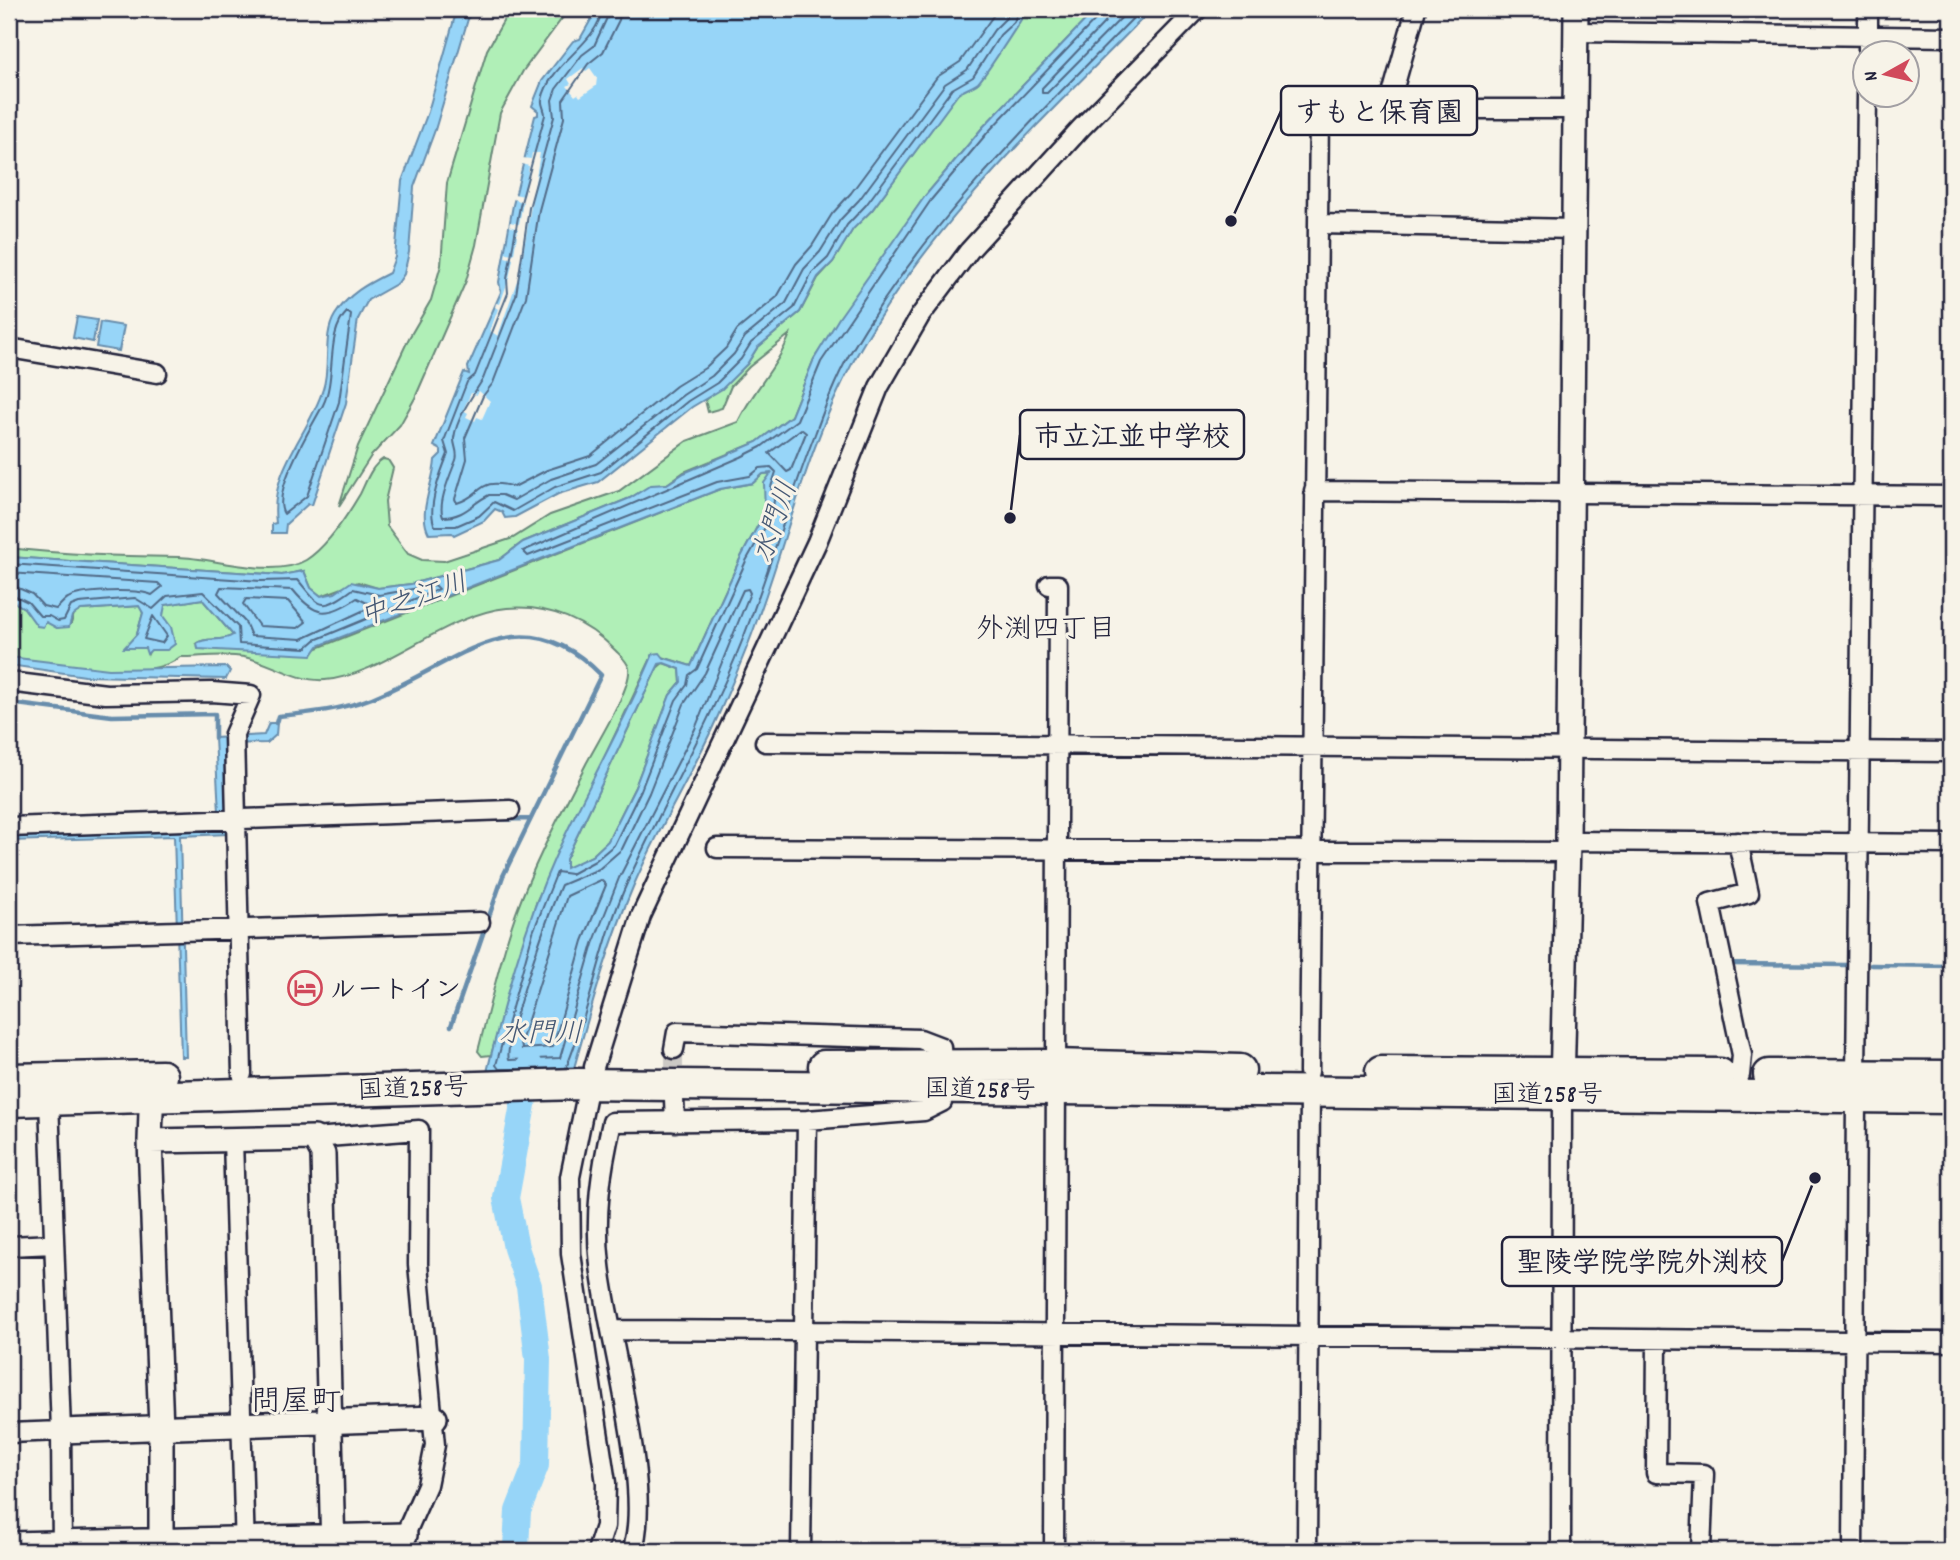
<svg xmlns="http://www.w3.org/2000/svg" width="1960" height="1560" viewBox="0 0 1960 1560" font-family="Dekko,'Klee One',sans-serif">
	<rect width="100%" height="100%" fill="#f7f3e8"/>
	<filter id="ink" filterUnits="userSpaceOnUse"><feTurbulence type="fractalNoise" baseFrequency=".0143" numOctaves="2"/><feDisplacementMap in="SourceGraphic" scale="14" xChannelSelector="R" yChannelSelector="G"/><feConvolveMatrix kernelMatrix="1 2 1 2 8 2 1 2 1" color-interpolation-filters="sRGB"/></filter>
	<g filter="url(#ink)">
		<path fill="#b0efb7" stroke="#698879" stroke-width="2" d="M 510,9 L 569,9 L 523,71 L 500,113 L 476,245 L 466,281 L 415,398 L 400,425 L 371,456 L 339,506 L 358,446 L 409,338 L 431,300 L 441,265 L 447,183 L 487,50 Z
			M 1040,9 L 1096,9 L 983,127 L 925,196 L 814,359 L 791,416 L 757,442 L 684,472 L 667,484 L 651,486 L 630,498 L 523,542 L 499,560 L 411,584 L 378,588 L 358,582 L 321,596 L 311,588 L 304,571 L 282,575 L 9,557 L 9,548 C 68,555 120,556 179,557 C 214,558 275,579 306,560 C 328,546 347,516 360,494 C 366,482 371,466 383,459 L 388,460 L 393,468 L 385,501 L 387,526 L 408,554 L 422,560 L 444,561 L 513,538 L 550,515 L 619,491 L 687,441 L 738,422 C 752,391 778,367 790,334 L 749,367 L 731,386 L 722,408 L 708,412 L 705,400 L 747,364 L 757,348 L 800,312 L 818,278 L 833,262 L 853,229 L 872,210 L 958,93 L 977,83 L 1024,14 L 1033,14 Z
			M 772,473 L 765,512 L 740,559 L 691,666 L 653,654 L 537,900 L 491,1055 L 482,1056 L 478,1051 C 490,1005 500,958 516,913 C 535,861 561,813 586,764 C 596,744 632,688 629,668 C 627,661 621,656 616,651 C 588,622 549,604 507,608 C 444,614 385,675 325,680 C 296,682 271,662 244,657 C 224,653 200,657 180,657 C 148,684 50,662 9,657 L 9,599 L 24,608 L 38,626 L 47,622 L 57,628 L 71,624 L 74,614 L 81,610 L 140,606 L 143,613 L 137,634 L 125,648 L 146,648 L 148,654 L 163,618 L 162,609 L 165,605 L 202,599 L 233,635 C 222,643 207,636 197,643 L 315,649 L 720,489 L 753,483 L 763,474 Z
			M 663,663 L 680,669 L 681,682 L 670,695 L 635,787 L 608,841 L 592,856 L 566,869 L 566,859 L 657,668 Z"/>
		<path fill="#97d5f8" stroke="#688dac" stroke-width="2" fill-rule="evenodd" d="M 457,9 L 471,9 L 435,130 L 414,187 L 409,252 L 404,274 L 398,283 L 368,300 L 358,319 L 346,403 L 312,505 L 308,504 L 286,524 L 285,533 L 272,533 L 272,524 L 276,523 C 269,468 308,437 323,389 C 331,366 322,336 335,315 C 349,293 367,284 389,273 L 395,257 L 402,181 L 428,112 Z
			M 597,9 L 1040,9 L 1033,14 L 1024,14 C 1021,21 984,77 978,83 C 973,87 963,90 958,94 L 872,210 L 853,229 L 833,262 L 818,277 L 800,312 L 757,348 L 747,364 L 722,389 L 692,407 L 598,482 L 558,494 L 515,517 L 505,518 L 502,512 L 495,509 L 484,521 L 454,535 L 452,533 L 429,534 C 417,512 434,483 435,460 L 441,454 L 441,450 L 434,446 L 464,372 L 469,374 L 468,367 L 501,292 L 499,282 L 513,205 L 535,116 L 538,115 L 538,111 L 532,106 L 542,81 L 573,41 L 580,39 Z
			M 1096,9 L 1152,9 C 1044,119 928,225 853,362 C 808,444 788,537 756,623 C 746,652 733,681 721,709 C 695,770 659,826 633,887 C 607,948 590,1012 572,1075 L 486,1076 C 504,1002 524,926 555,857 C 586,788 624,724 653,654 L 660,653 L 664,658 L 691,666 L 740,559 L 765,512 L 764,483 L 771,473 L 763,474 L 753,483 L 720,489 L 318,646 L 312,655 L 198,649 L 197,643 C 207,636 221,643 233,635 L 202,599 L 165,605 L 163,616 L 171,627 L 175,644 L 167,650 L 151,650 L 147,654 L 145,648 L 124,648 L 137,634 L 143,613 L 139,606 L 81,610 L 72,616 L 69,627 L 57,628 L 46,622 L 43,627 L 37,626 L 24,608 L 9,599 L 9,557 L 282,575 L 304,571 L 311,588 L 321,596 L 335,593 L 351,582 L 378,588 L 411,584 L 499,560 L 523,542 L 630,498 L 651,485 L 667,484 L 684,473 L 757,442 L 791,416 L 814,359 L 839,318 L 925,196 L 983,127 ZM 664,663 L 680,669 L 681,682 L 670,695 L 635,787 L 608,841 L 592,856 L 566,868 L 566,859 L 659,664 Z
			M 77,317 L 97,320 L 93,342 L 73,338 Z
			M 100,322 L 124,326 L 119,351 L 96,347 Z
			M 9,657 L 109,669 L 226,667 L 230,671 L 226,679 L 85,676 L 9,665 Z
			M 269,723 L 277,723 L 276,735 L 267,743 L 227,744 L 228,834 L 180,836 L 186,1057 L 181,1057 L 174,836 L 9,841 L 9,834 L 219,812 L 215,738 L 264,735 Z"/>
		<path fill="#f7f3e8" d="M 583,68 L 586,71 L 590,68 L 597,78 L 596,86 L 580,97 L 578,94 L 575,96 L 567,86 L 571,84 L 568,79 Z
			M 532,153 L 540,153 L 520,272 L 498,336 L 490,331 L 498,309 L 495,307 L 496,303 L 500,304 L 509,278 L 513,259 L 505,257 L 506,253 L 514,254 L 518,229 L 509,226 L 510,222 L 519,224 L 523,202 L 513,199 L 514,194 L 524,196 L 529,166 L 521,164 L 522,158 L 531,159 Z
			M 479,391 L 490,401 L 482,419 L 477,417 L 475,421 L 466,417 L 468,413 L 463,410 L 471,393 L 477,395 Z"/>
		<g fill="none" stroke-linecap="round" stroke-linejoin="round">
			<path stroke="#516a87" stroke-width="2" d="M 602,9 C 598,44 549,63 542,100 C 541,105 545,109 545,115 L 520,206 L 507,279 L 508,293 L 475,375 L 467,382 L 444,441 L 448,454 C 441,471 426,509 435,526 L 456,526 L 479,516 L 494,502 L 513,511 L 555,487 L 601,472 L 688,401 L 717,383 L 741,359 L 751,343 L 794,308 L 812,273 L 828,258 L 847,225 L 866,205 L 952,89 L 973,77 L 1000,35 L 1014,22 L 1019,9
				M 611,9 L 594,46 L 582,55 L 556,89 L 552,100 L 554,117 L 529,208 L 516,295 L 483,379 C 473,395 457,417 454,438 C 453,445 459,452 456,460 C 451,473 437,504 443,517 C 465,517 472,503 489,495 L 502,495 L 514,500 L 551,479 L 596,464 L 683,395 L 712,376 L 734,354 L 745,337 L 786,303 L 804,269 L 820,252 L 840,220 L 859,200 L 945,84 L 967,70 L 994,30 L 1006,18 L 1009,9
				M 621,9 L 619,20 L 603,52 L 588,64 L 563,100 L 564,118 L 539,210 L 526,297 L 493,383 L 483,396 L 465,438 L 467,459 L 455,499 L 457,503 C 484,495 477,476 514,487 L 547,470 L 590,456 L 676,386 L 705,368 L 726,348 L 737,330 L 777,297 L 796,264 L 812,246 L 832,214 L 851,193 L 937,77 L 960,62 L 998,9
				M 1110,9 L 1105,22 L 1042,88 L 1042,93 L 1047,93 L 1130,9
				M 347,312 L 351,315 L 339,402 L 307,496 L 284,514 C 270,493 312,426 323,405 C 337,377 325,334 347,312 Z
				M 801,429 L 806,433 L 791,470 L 787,472 L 769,453 Z
				M 9,564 L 261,581 L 298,580 C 320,606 320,614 353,589 L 379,595 L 435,585 L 439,589 L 315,640 L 306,648 L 239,644 L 238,627 L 203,592 L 167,596 L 153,609 L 135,598 L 79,603 L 71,606 L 64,620 L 58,621 L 49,616 L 40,616 L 28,602 L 9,593
				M 9,573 L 158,583 L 162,587 L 152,595 C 138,589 81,590 68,598 C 64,600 60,606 56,609 L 43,606 L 32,594 L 9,584
				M 221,587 L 293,590 C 315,617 327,618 357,598 L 373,606 L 302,639 L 251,636 L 245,622 L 218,593 Z
				M 748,589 L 750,593 L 695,729 L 619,878 L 593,944 L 560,1058 L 509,1060 C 503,1041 550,910 561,885 L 599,869 L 622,849 L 649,793 L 684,704 L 705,673 L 743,590 Z
				M 246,599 L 288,601 L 306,622 L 298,628 L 259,626 L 243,604 Z
				M 153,616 L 167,636 L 162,643 L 144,639 Z
				M 601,880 L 606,885 L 583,941 L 553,1047 L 522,1049 L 521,1042 L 567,896 Z
				M 566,1068 C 591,1009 600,942 628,881 C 668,793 717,711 750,620 C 773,558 791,495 815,434 C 825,407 835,380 849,355 C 929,219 1033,120 1142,9
				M 538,1069 L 499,1069 L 496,1065 L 533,932 L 557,872 L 571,874 L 595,861 L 614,845 L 641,790 L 676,700 L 687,685 L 689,675 L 697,669 L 746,561 L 772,515 L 774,500 L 771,487 L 776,472 L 771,467 L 760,468 L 750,476 L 717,482 L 528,556 L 523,551 L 741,457 L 761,447 L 797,420 L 821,362 L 931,200 L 988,132 L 1099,16 L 1101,9"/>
			<path stroke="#688dac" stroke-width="4.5" d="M 9,703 L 112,716 L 215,714 L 215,738
				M 276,723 L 278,716 C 310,713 341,710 372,698 C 455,666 519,591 601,675 L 503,876 L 451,1026
				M 473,820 L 530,819
				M 1729,961 L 1730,964 L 1847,965
				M 1871,965 L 1951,966"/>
			<path stroke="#97d5f8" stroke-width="26" d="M 513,1551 L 516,1547 L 518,1511 L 536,1465 L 538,1359 L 529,1286 L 516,1248 L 506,1198 L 530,1066"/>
			<path stroke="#ccc9c5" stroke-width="18" stroke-dasharray="18 9" stroke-linecap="butt" d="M 674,1049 L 674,1092"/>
			<g stroke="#22223b" stroke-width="23">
				<path id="minor" d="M 1576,32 L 1951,37
					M 1868,52 L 1868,9
					M 1388,109 L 1416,9
					M 1574,229 L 1318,224 L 1319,109 L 1575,109
					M 9,348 L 157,373
					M 1314,491 L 1951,496
					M 1049,585 L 1058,585 L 1054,1551
					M 9,682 L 106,694 L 212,692 L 251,695 L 234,734 L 242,1074
					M 765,742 L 1951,752
					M 9,827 L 510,810
					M 1568,841 L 1951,844
					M 1738,842 L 1749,893 L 1710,903 L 1742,1055 L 1740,1075
					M 717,848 L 1568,852
					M 9,936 L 480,922
					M 674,1049 L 677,1032 L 920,1039 L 941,1047 L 942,1066
					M 594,1067 L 641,916 L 817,542 L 879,387 L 920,316 L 969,251 L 1081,128 L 1198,9
					M 1309,1072 L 1318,224
					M 1856,1075 L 1867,94
					M 589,1084 L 570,1177 L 571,1254 L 606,1483 L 605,1526 L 597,1551
					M 674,1099 L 675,1122
					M 49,1100 L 61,1431 L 62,1551
					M 314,1138 L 419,1130 L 418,1264 L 435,1445 L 427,1485 L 405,1535
					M 233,1139 L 245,1551
					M 9,1246 L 54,1244
					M 611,1330 L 804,1331 L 807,1120
					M 1657,1339 L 1656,1473 L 1704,1474 L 1701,1551
					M 9,1433 L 61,1431
					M 632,1551 C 654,1491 607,1334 600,1265 C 594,1215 601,1170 612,1122 L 807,1120 L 924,1111 L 942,1102 L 941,1088
					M 801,1551 L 804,1331 L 1951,1342
					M 1307,1551 L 1310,1091
					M 1561,1551 L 1562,1094
					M 1853,1551 L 1856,1097"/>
			</g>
			<g stroke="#22223b" stroke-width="28">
				<path id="tertiary" d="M 1562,1087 L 1568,841 L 1576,9
					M 150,1141 L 152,1081
					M 61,1431 L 435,1418
					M 9,1544 L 405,1535
					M 161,1551 L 161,1428 L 150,1141 L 314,1138 L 323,1154 L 333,1551"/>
			</g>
			<g stroke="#22223b" stroke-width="35">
				<path id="trunk" d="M 824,1066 L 1054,1065 L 1240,1070
					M 1381,1072 L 1720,1074
					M 1769,1075 L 1951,1076
					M 9,1079 L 162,1076
					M 9,1101 L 578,1084 L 1951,1098"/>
			</g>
			<use href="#minor" stroke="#f7f3e8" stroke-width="18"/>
			<use href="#tertiary" stroke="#f7f3e8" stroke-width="23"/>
			<use href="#trunk" stroke="#f7f3e8" stroke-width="30"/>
		</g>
	</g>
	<defs>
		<g id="hotel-ring" transform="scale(1.75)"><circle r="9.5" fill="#f7f3e8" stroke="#d1495b" stroke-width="1.5"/><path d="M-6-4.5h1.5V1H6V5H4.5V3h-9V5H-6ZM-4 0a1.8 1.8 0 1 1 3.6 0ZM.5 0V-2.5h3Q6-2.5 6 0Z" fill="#d1495b"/></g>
	</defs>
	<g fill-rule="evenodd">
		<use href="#hotel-ring" x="305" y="988"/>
	</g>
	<g text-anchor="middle" stroke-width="6" stroke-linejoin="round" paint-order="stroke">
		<g font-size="26" font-weight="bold" fill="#22223b" stroke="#f7f3e8" text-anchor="start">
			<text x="330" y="997">ルートイン</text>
		</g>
		<g font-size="26" fill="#22223b" stroke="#f7f3e8">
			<text transform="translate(413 1087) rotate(-2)" y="9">国道258号</text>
			<text transform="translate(980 1088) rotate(1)" y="9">国道258号</text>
			<text x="1547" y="1102">国道258号</text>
		</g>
		<g font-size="28" font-style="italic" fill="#455874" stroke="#f7f3e8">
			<text transform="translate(773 521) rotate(-71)" y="10">水門川</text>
			<text transform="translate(413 597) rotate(-19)" y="10">中之江川</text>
			<text x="541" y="1041">水門川</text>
		</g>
		<g font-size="28" fill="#22223b" stroke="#f7f3e8">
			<text x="1046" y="637">外渕四丁目</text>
		</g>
		<g font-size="30" fill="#22223b" stroke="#f7f3e8">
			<text x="296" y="1410">問屋町</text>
		</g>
	</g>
	<path fill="none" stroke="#22223b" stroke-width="2.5" d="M1231 221L1281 111M1010 518L1020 435M1815 1178L1782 1261"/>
	<g fill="#22223b" stroke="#f7f3e8" stroke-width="2.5">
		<circle cx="1231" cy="221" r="7"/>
		<circle cx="1010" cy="518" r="7"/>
		<circle cx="1815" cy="1178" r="7"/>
	</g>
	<g fill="#f7f3e8" stroke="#22223b" stroke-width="2.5">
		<rect x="1281" y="86" width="196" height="49" rx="7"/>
		<rect x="1020" y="410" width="224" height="49" rx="7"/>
		<rect x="1502" y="1237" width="280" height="49" rx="7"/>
	</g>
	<g font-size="28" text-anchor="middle" font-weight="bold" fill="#22223b">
		<text x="1379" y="121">すもと保育園</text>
		<text x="1132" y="445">市立江並中学校</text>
		<text x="1642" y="1271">聖陵学院学院外渕校</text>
	</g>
	<rect width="1960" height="1560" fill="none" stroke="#f7f3e8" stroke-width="35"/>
	<rect x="18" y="18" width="1925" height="1525" fill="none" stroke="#22223b" stroke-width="2.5" filter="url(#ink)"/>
	<g transform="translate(1886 74) rotate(262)"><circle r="33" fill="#f7f3e8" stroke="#a29fa3" stroke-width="2"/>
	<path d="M0-5L12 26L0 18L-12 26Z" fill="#d1495b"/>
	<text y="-10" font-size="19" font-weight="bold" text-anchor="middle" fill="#22223b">N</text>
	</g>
</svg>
